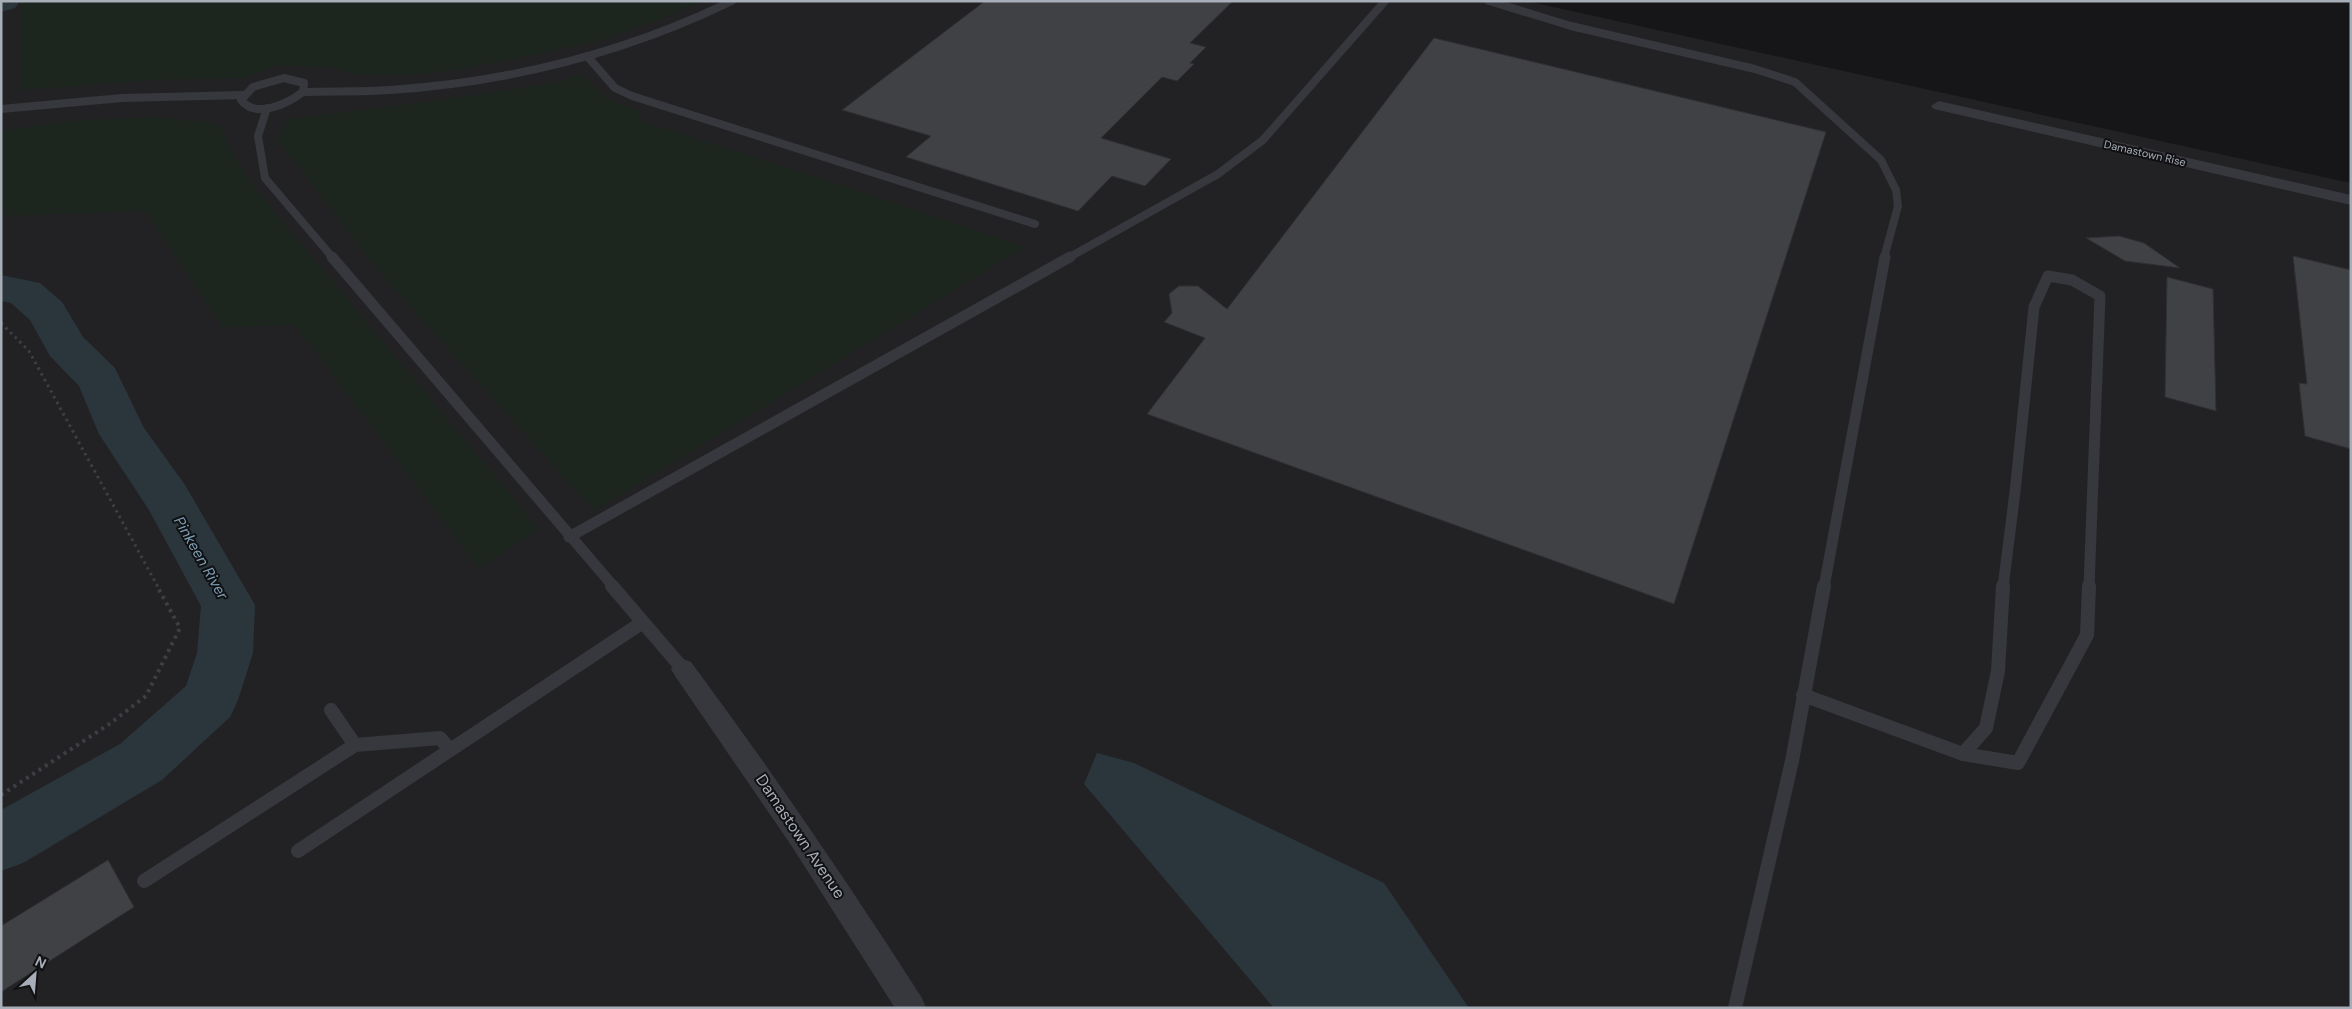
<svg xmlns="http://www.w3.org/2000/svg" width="2352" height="1009" viewBox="0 0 2352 1009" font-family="'DM Sans',sans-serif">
	<rect width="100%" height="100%" fill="#161618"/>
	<path fill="#222225" d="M 1,1 L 1526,1 L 2351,183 L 2351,1008 L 1,1008 Z"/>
	<path fill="#1d261e" d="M 21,1 L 703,1 L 653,22 L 594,42 L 465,69 L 411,75 L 362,75 L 333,68 L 280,65 L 243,78 L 154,80 L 22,90 Z
		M 582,74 L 607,99 L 642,112 L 638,120 L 851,188 L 1025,247 L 594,511 L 381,274 L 277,139 L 288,119 L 440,100 L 558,82 Z
		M 160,117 L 219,124 L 230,149 L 253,186 L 539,529 L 479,568 L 295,325 L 223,327 L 145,211 L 1,216 L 1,130 L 83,120 Z"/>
	<path fill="#2b363c" d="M 1097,753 L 1134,763 L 1384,883 L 1469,1008 L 1274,1008 L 1084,784 Z"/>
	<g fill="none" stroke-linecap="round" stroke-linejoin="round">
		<path fill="#2b363c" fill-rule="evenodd" d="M 1,1 L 20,1 L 15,8 L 1,12 Z
			M 1,275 L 40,283 L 62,302 L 83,337 L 115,368 L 144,428 L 185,485 L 255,605 L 253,653 L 238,700 L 230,717 L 162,780 L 23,863 L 1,871 L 1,810 L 120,744 L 186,686 L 197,653 L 201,606 L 149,510 L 99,434 L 79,386 L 50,356 L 30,320 L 11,303 L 1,301 Z"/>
	</g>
	<path fill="#404145" stroke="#303034" d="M 985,1 L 1233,1 L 1190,43 L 1206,47 L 1190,63 L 1194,64 L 1177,81 L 1162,77 L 1101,138 L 1171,159 L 1145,186 L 1112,176 L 1078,211 L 906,157 L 931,136 L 842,110 Z
		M 1434,38 L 1826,132 L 1674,604 L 1147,414 L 1205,338 L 1164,322 L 1172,313 L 1169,294 L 1179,286 L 1198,286 L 1227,309 Z
		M 2119,236 L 2144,243 L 2180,268 L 2125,261 L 2086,238 Z
		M 2293,256 L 2351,270 L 2351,449 L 2305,436 L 2299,383 L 2307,384 Z
		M 2167,277 L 2213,289 L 2216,411 L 2165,397 Z
		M 108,860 L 134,907 L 1,992 L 1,926 Z"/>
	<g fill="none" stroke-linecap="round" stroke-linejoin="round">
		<path stroke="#3c3f44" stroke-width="3" stroke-dasharray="2.5 4" stroke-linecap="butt" d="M 1,323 L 29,351 L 158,587"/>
		<path stroke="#3c3f44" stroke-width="4" stroke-dasharray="3 4.5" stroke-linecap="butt" d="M 1,795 L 108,725 L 146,696 L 180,628 L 157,586"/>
		<path stroke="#36383d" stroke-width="8" d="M 1489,1 L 1571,26 L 1755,69 L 1795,82 L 1881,160 L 1896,190 L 1898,206 L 1884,258
			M 587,56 L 615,88 L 632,96 L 1035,224
			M 284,78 L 304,83 L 303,92 C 287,104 256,119 241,100 L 253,87 Z
			M 303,92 C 332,91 361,92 390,90 C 509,82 625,53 732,1
			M 267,108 L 258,136 L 265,178 L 333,258
			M 1,109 L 122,98 L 243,95
			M 1068,258 L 1218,174 L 1263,140 L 1385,1"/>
		<path stroke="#36383d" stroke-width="11" d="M 332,257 L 614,587
			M 569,537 L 1070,257
			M 1824,587 L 1885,257
			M 2003,587 L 2015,492 L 2034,307 L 2048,276 L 2072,280 L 2100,296 L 2089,587"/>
		<path stroke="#36383d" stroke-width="14" d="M 612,586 L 683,669
			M 1803,695 L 1963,754
			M 331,710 L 355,745 L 440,738 L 450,750
			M 1963,754 L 2018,763 L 2087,635 L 2089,586
			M 1963,754 L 1986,728 L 1998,671 L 2003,586
			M 298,851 L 643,622
			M 144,881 L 355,745
			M 1735,1008 L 1792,761 L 1824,586"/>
		<path fill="#36383d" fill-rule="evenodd" d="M 1939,101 L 2351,195 L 2351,205 L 1934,109 L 1931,106 Z
			M 683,659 L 691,662 C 772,771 849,884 922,998 L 926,1008 L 895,1008 L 791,845 L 675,676 L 671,669 L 675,662 Z"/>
	</g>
	<g text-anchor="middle" stroke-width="4" stroke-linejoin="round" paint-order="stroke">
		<g font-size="11" fill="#a7aeb8" stroke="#111113">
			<text transform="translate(2145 153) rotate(13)" y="4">Damastown Rise</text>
		</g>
		<g font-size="15" font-style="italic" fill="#7c9fb5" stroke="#111113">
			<text transform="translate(201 558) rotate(60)" y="5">Pinkeen River</text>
		</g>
		<g font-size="16" fill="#a7aeb8" stroke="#111113">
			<text transform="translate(801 836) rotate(56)" y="6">Damastown Avenue</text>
		</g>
	</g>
	<rect width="2352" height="1009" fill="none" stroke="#a7aeb8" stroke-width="5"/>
	<g transform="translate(35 974) rotate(26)" stroke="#111113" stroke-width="4" paint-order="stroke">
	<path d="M0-4L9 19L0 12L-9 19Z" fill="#a7aeb8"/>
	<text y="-8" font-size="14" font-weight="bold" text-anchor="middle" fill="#a7aeb8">N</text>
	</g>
</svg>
